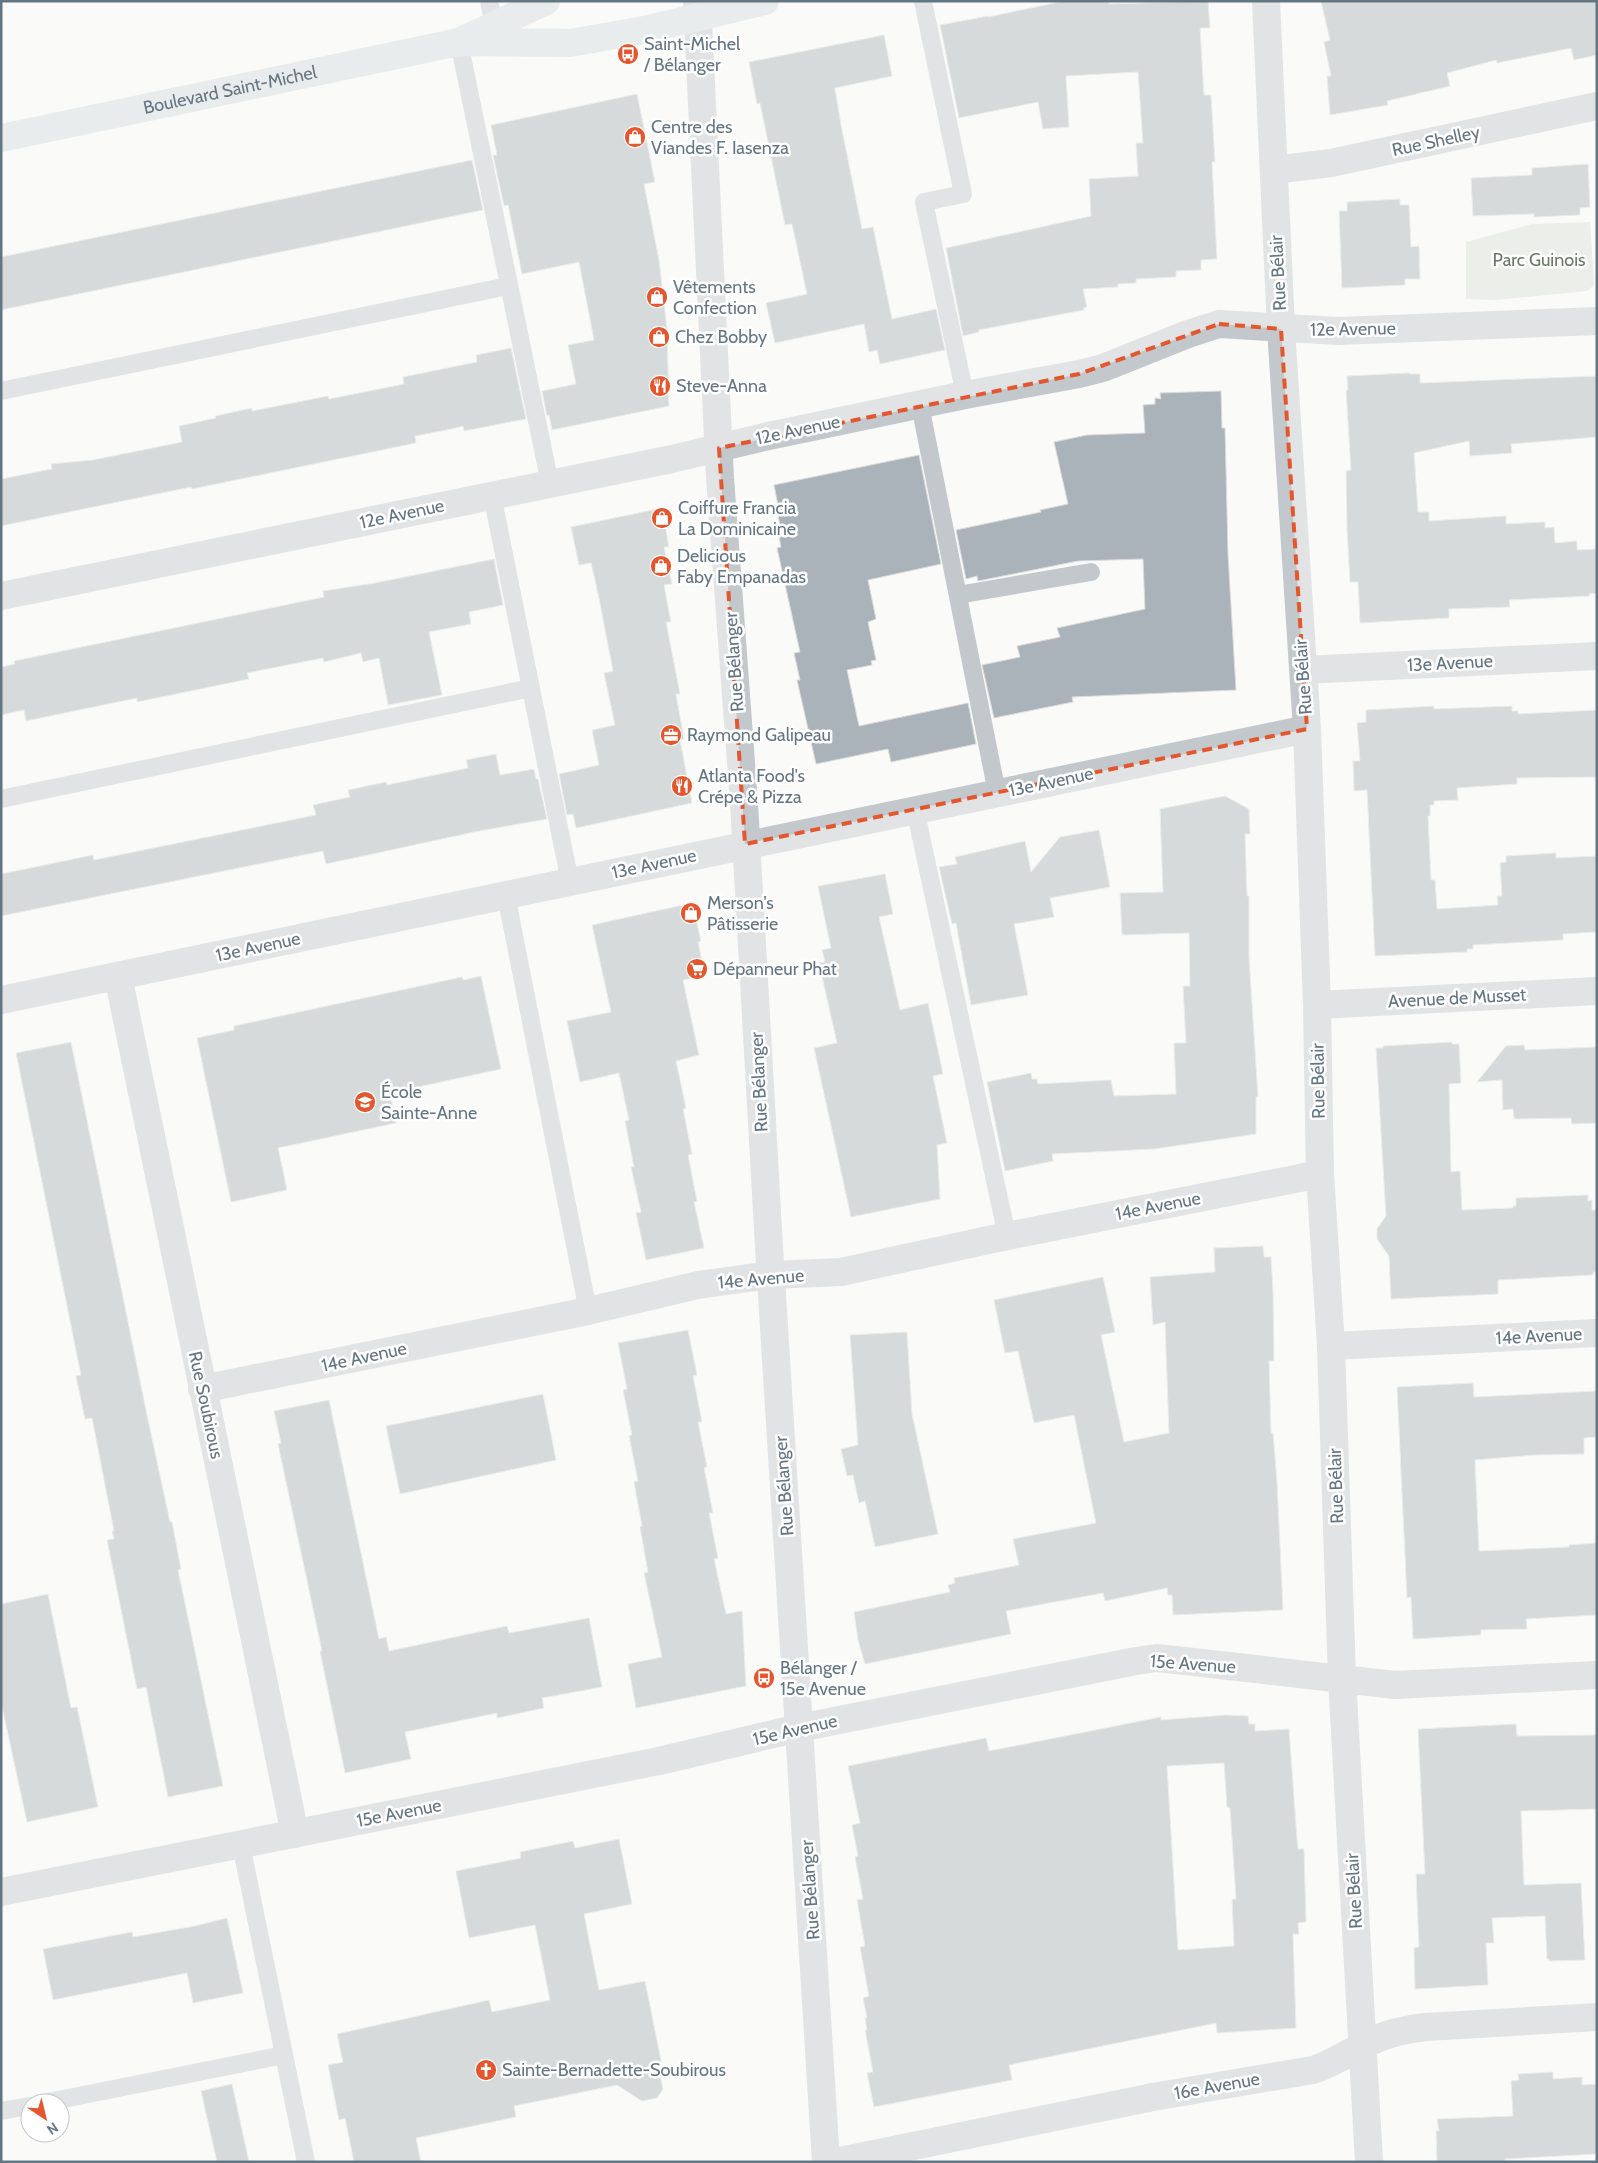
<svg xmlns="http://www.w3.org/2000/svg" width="1598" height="2163" viewBox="0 0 1598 2163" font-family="Cabin,sans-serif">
	<rect width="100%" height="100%" fill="#fafaf8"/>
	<path fill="#dadfd7" d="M 1590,222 L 1594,285 L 1587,291 L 1496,300 L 1466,299 L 1466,242 L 1532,224 Z"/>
	<path fill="#aab3b9" stroke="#dcdcda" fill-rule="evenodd" d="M 1064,1 L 1109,1 L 1109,4 L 1208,1 L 1210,28 L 1200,28 L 1204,95 L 1211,95 L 1215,162 L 1212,162 L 1217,259 L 1201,260 L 1201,270 L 1176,271 L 1176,277 L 1136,279 L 1136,283 L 1118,284 L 1118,287 L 1083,289 L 1087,307 L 1084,308 L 1084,310 L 979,330 L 979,332 L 963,336 L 946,248 L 1091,216 L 1089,179 L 1138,176 L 1136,143 L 1143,143 L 1138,72 L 1066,76 L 1069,127 L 1043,129 L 1038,102 L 959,118 L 940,25 L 988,16 L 988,17 Z
		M 1321,1 L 1597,1 L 1597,55 L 1574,60 L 1571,48 L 1497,63 L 1496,60 L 1447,73 L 1450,86 L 1387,101 L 1388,105 L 1330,115 L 1327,76 L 1331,76 L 1324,42 L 1330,40 Z
		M 884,35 L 892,76 L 835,88 L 841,125 L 862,229 L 873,227 L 892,319 L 936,309 L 945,350 L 880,364 L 877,350 L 869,352 L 864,324 L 775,343 L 766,303 L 807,294 L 792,224 L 785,225 L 760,103 L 757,104 L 749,62 Z
		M 637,94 L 655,182 L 644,184 L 659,260 L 667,329 L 669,406 L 552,430 L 549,415 L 547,416 L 542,391 L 576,384 L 568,345 L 594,340 L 579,262 L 522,274 L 508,205 L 504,206 L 493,155 L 497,155 L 491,125 Z
		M 472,160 L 483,210 L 1,310 L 1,257 Z
		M 1588,164 L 1590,207 L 1580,208 L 1580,215 L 1534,217 L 1534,214 L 1473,216 L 1471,178 L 1532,175 L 1532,168 Z
		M 1400,199 L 1400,205 L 1409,205 L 1411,247 L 1419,246 L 1420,279 L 1405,279 L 1405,285 L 1342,288 L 1339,211 L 1347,211 L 1347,202 Z
		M 511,348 L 526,419 L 464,431 L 463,426 L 452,429 L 415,436 L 416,443 L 192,489 L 191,487 L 1,526 L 1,479 L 52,469 L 51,464 L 93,460 L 182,442 L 179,426 L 216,418 L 215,416 L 252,408 L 252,411 L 328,396 L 329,399 L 404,384 L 403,377 L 477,362 L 476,355 Z
		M 1409,373 L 1409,374 L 1420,374 L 1420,383 L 1597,376 L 1597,437 L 1511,444 L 1512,453 L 1470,456 L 1469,441 L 1414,453 L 1418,512 L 1429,512 L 1429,521 L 1506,516 L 1506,524 L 1545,522 L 1545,528 L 1554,527 L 1555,543 L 1577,541 L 1577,550 L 1597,549 L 1597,593 L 1589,594 L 1589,596 L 1509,600 L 1510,607 L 1449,609 L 1449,618 L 1360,623 L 1358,582 L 1350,582 L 1347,528 L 1346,471 L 1351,470 L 1346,390 L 1348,390 L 1347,376 Z
		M 1221,391 L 1222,428 L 1225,428 L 1228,555 L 1236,690 L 1072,697 L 1073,702 L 994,718 L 982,665 L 1020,657 L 1017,646 L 1060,637 L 1057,628 L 1145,609 L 1143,559 L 1078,561 L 978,581 L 977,576 L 966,579 L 956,530 L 1041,512 L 1040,510 L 1068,504 L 1054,442 L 1087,435 L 1145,433 L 1143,405 L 1155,404 L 1155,398 L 1161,399 L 1160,393 Z
		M 919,455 L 941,564 L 868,580 L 876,619 L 868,622 L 876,660 L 871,661 L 872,665 L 847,670 L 859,726 L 968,703 L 976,744 L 891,762 L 888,749 L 816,764 L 797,680 L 800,680 L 794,653 L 800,652 L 777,548 L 781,547 L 777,526 L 780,525 L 777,511 L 779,510 L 774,485 Z
		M 662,508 L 669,547 L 664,547 L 672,584 L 664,585 L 671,622 L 666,622 L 680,694 L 676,694 L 684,739 L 680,740 L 692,803 L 576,828 L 573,814 L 567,815 L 559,774 L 599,765 L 592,730 L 615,725 L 604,673 L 613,671 L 599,598 L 591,563 L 579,565 L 571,527 Z
		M 494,559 L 503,605 L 469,612 L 471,624 L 429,632 L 442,695 L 388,705 L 379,658 L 363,662 L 361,653 L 324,662 L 323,658 L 247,673 L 249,679 L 137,702 L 137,698 L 26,721 L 24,710 L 1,715 L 1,667 L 15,664 L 14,661 L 324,597 L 323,591 L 375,583 Z
		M 1434,706 L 1434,709 L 1512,706 L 1512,711 L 1518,711 L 1518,714 L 1597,710 L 1597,777 L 1517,778 L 1517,784 L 1457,788 L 1458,800 L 1434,801 L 1434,805 L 1430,805 L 1430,816 L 1428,816 L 1431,880 L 1435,880 L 1437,909 L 1498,905 L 1497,896 L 1502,896 L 1500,863 L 1506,862 L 1506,856 L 1556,853 L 1556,858 L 1597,856 L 1597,932 L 1563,934 L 1563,940 L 1473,945 L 1473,949 L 1467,949 L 1467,952 L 1375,956 L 1367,790 L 1354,791 L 1353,761 L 1360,761 L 1357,723 L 1366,722 L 1366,710 Z
		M 496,754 L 500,775 L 534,769 L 536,779 L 538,779 L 547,819 L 474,832 L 326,864 L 323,851 L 1,916 L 1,874 L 93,855 L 94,860 L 316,815 L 313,805 L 350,797 L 348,790 L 386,782 L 387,785 L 468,768 L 466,760 Z
		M 1225,796 L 1249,809 L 1250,834 L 1245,834 L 1247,896 L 1249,896 L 1249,957 L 1258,1097 L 1256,1097 L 1256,1134 L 1154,1149 L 1052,1154 L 1053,1161 L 1005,1171 L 987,1082 L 1031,1073 L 1032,1079 L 1037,1079 L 1038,1084 L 1111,1080 L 1114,1096 L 1176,1094 L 1174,1043 L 1186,1043 L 1183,986 L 1190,986 L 1189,933 L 1122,935 L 1120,893 L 1163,892 L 1160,809 Z
		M 1099,830 L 1110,887 L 1050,898 L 1054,917 L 1014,924 L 1028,995 L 971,1005 L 956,923 L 952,924 L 939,867 L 957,864 L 955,857 L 1025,841 L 1031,872 L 1060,837 Z
		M 885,874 L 893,914 L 879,917 L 900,1010 L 928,1003 L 943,1074 L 933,1076 L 947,1143 L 937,1145 L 940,1199 L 851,1217 L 814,1048 L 837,1043 L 819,963 L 825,962 L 822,950 L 831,948 L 818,886 Z
		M 692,903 L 701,941 L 698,942 L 705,976 L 683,980 L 699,1055 L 676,1061 L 686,1108 L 683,1109 L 692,1154 L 688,1155 L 697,1201 L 694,1202 L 704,1248 L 646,1260 L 636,1213 L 641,1212 L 631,1167 L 634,1167 L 625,1121 L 629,1120 L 619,1073 L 580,1082 L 567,1021 L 611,1012 L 592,925 Z
		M 481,976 L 501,1069 L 390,1093 L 396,1123 L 278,1148 L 287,1190 L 231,1202 L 197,1038 L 234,1030 L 234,1026 L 462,977 L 463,980 Z
		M 71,1042 L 147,1415 L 170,1522 L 172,1522 L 181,1569 L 178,1570 L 223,1786 L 168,1797 L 146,1687 L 137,1689 L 107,1540 L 114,1539 L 112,1531 L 114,1531 L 92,1418 L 85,1419 L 76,1376 L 81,1375 L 16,1053 Z
		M 1452,1042 L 1452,1044 L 1459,1044 L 1461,1083 L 1449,1084 L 1451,1172 L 1460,1171 L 1462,1210 L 1513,1208 L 1513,1206 L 1516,1206 L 1516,1198 L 1588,1195 L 1588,1201 L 1592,1200 L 1592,1210 L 1597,1210 L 1597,1272 L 1593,1272 L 1593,1275 L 1498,1280 L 1498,1294 L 1391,1299 L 1389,1256 L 1377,1239 L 1377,1229 L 1386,1216 L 1376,1048 L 1383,1048 L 1383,1046 Z
		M 1524,1045 L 1525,1050 L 1597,1047 L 1597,1123 L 1572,1124 L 1571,1118 L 1514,1119 L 1513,1109 L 1503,1110 L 1502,1080 L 1477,1082 L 1506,1046 Z
		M 1263,1246 L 1264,1257 L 1271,1257 L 1273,1291 L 1274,1361 L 1269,1361 L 1271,1433 L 1273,1433 L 1277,1482 L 1283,1610 L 1173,1615 L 1172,1595 L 1168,1595 L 1167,1588 L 1105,1601 L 1103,1593 L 1006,1611 L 1011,1634 L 865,1664 L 858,1640 L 854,1612 L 950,1592 L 948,1585 L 955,1583 L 954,1578 L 1019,1565 L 1013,1539 L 1096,1523 L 1074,1415 L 1034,1423 L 1018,1351 L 1005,1353 L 994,1300 L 1103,1277 L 1115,1332 L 1101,1335 L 1124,1442 L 1169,1433 L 1165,1322 L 1153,1325 L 1150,1277 L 1215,1272 L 1214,1248 Z
		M 688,1330 L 697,1375 L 693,1376 L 702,1422 L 698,1422 L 707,1467 L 704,1468 L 713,1513 L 709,1513 L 718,1558 L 714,1559 L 726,1614 L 742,1611 L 746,1686 L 636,1708 L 628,1664 L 662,1657 L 644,1573 L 648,1572 L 640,1527 L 642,1526 L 634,1482 L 638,1481 L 629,1436 L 632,1435 L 623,1390 L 627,1389 L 618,1343 Z
		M 907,1332 L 912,1414 L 938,1534 L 875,1547 L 865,1501 L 859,1503 L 853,1475 L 847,1476 L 841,1449 L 858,1445 L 850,1335 Z
		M 1473,1383 L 1474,1397 L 1597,1391 L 1597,1437 L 1584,1438 L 1584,1454 L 1535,1455 L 1475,1460 L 1479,1551 L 1569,1547 L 1569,1545 L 1597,1543 L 1597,1615 L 1526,1619 L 1527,1629 L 1481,1630 L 1481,1635 L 1413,1639 L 1411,1597 L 1407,1598 L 1397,1387 Z
		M 543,1394 L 556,1460 L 400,1494 L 386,1426 Z
		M 329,1400 L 379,1639 L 386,1637 L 389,1651 L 507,1626 L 509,1633 L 589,1618 L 602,1687 L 542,1698 L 544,1708 L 497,1718 L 497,1713 L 405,1732 L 411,1759 L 345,1773 L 320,1651 L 322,1651 L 278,1444 L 281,1443 L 274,1411 Z
		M 48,1594 L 71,1708 L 77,1707 L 98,1807 L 27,1822 L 1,1702 L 1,1604 Z
		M 1226,1715 L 1248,1716 L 1249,1724 L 1255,1724 L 1255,1731 L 1289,1729 L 1297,1839 L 1298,1849 L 1304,1849 L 1306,1922 L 1298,1923 L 1299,1934 L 1293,1934 L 1296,2028 L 1217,2033 L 1216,2023 L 1009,2065 L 1012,2080 L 874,2107 L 867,2073 L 873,2072 L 865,2030 L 867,2030 L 865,2018 L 867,2018 L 863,1998 L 869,1996 L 860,1947 L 865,1946 L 857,1900 L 863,1899 L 855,1857 L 858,1856 L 852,1825 L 860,1823 L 848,1766 L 986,1738 L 989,1751 L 1161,1717 L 1161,1720 ZM 1224,1763 L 1227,1807 L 1230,1808 L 1236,1899 L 1232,1899 L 1234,1946 L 1178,1950 L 1167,1766 Z
		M 1516,1724 L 1517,1736 L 1597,1735 L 1597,1809 L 1521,1811 L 1524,1885 L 1581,1883 L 1585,1960 L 1549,1961 L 1549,1959 L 1547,1959 L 1545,1916 L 1492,1918 L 1494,1943 L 1486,1943 L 1488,1985 L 1415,1989 L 1414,1948 L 1419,1947 L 1416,1874 L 1425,1874 L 1418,1729 Z
		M 619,1839 L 632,1904 L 584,1914 L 599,1990 L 645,1981 L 664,2075 L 660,2076 L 663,2089 L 657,2098 L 642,2101 L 617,2085 L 514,2106 L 516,2117 L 416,2138 L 421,2162 L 354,2162 L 345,2118 L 339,2120 L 328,2065 L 343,2062 L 337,2034 L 489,2000 L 492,2012 L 550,2000 L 535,1925 L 469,1938 L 456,1871 L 521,1858 L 520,1852 L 573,1841 L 575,1848 Z
		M 227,1918 L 243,1993 L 193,2003 L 187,1973 L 53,2000 L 43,1949 L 132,1932 L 133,1937 L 195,1926 Z
		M 1553,2072 L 1553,2079 L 1582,2077 L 1582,2085 L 1597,2084 L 1597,2154 L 1505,2159 L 1505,2162 L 1437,2162 L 1436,2131 L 1439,2131 L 1437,2119 L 1513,2116 L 1511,2081 L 1519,2080 L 1518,2074 Z
		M 232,2084 L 249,2162 L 217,2162 L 201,2091 Z"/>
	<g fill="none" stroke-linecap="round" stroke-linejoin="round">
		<path stroke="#c3c8cc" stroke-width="18" d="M 489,1 L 494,25
			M 923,1 L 963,194 L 924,202 L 965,395
			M 459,42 L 550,484
			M 1,391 L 508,286
			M 920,405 L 997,793
			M 492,495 L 570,882
			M 958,595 L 1091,572
			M 1,799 L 531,688
			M 915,809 L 1007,1236
			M 506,895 L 588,1311
			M 241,1845 L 306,2162
			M 43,2103 L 284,2055
			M 1,2111 L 30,2106"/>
		<path stroke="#c3c8cc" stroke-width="28" d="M 1266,1 L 1281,329 L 1307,729 L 1317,1005 L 1320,1174 L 1331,1346 L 1342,1678 L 1369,2162
			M 1274,170 L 1331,163 L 1597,106
			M 1,596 L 672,459 L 764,437 L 965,395 L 1079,374 L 1103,368 L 1188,334 L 1219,324 L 1338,331 L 1597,321
			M 1303,670 L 1597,656
			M 118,976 L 295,1834
			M 1,1000 L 1307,729
			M 1317,1005 L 1597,991
			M 1331,1346 L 1597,1333
			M 202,1389 L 588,1311 L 698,1285 L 771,1275 L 841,1272 L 1007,1236 L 1320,1174
			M 1,1892 L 659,1761 L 799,1728 L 1136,1661 L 1156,1658 L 1176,1660 L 1395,1685 L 1597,1675
			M 835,2162 L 1153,2097 L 1313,2070 C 1338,2062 1359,2045 1384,2036 C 1397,2031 1411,2029 1426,2027 L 1597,2017"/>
		<path stroke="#c3c8cc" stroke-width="28" d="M 697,1 L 720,478 L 744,803 L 769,1247 L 826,2162"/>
		<g stroke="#d6dbdf" stroke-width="28">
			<path d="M 465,39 L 546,1"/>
			<path id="s1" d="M 1,138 L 459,42 L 570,43 L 644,30 L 765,1"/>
		</g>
	</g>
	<path d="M0 0H1598V2163H0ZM 1219,324 L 1281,329 L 1307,729 L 745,844 L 719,448 L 1079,374 Z" fill="#fafaf8" fill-opacity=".55" fill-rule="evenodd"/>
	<path fill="none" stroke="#e4572e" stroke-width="4" stroke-dasharray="10 6" stroke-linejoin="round" d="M 1219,324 L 1281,329 L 1307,729 L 745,844 L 719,448 L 1079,374 Z"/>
	<defs>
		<g id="bus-disc" transform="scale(1.125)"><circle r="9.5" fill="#e4572e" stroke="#fff"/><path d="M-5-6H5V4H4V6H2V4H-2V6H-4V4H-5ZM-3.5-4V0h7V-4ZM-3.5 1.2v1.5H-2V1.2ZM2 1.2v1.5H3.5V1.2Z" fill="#fff"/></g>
		<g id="shop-disc" transform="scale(1.125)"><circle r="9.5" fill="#e4572e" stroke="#fff"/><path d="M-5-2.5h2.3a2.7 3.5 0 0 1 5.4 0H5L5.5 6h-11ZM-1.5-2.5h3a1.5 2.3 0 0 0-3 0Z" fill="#fff"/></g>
		<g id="restaurant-disc" transform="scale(1.125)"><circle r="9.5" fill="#e4572e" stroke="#fff"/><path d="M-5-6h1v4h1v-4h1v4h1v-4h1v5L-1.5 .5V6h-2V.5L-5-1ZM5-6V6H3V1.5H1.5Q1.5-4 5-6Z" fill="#fff"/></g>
		<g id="office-disc" transform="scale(1.125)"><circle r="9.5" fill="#e4572e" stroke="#fff"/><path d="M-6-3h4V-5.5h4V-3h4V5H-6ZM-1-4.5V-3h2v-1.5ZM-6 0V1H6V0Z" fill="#fff"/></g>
		<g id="supermarket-disc" transform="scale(1.125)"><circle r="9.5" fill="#e4572e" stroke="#fff"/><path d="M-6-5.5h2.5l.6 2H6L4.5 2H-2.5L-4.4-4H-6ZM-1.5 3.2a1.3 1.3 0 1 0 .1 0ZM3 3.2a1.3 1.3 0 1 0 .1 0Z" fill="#fff"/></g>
		<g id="school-disc" transform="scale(1.125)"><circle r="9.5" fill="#e4572e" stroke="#fff"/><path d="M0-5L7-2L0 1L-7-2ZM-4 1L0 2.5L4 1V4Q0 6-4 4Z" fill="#fff"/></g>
		<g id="church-disc" transform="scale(1.125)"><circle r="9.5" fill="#e4572e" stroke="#fff"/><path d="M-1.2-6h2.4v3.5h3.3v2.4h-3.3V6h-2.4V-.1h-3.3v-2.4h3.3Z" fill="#fff"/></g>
	</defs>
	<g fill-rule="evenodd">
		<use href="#bus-disc" x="628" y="54"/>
		<use href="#shop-disc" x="635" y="137"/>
		<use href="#shop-disc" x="657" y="297"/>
		<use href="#shop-disc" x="659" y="337"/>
		<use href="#restaurant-disc" x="660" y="386"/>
		<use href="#shop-disc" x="662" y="518"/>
		<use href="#shop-disc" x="661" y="566"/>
		<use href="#office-disc" x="671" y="735"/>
		<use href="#restaurant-disc" x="682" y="786"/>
		<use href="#shop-disc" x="691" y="913"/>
		<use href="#supermarket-disc" x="697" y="969"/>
		<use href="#school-disc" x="365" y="1102"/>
		<use href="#bus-disc" x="764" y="1678"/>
		<use href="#church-disc" x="486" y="2070"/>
	</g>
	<g text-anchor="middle" stroke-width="5" stroke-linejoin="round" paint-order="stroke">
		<g font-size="18" fill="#657683" stroke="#fff" text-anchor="start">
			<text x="644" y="50">Saint-Michel<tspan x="644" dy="21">/ Bélanger</tspan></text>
			<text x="651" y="133">Centre des<tspan x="651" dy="21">Viandes F. Iasenza</tspan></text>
			<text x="673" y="293">Vêtements<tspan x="673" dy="21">Confection</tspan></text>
			<text x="675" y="343">Chez Bobby</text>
			<text x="676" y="392">Steve-Anna</text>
			<text x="678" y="514">Coiffure Francia<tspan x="678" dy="21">La Dominicaine</tspan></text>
			<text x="677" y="562">Delicious<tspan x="677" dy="21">Faby Empanadas</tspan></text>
			<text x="687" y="741">Raymond Galipeau</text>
			<text x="698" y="782">Atlanta Food's<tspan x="698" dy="21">Crépe &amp; Pizza</tspan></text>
			<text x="707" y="909">Merson's<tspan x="707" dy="21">Pâtisserie</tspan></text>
			<text x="713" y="975">Dépanneur Phat</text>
			<text x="381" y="1098">École<tspan x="381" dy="21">Sainte-Anne</tspan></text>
			<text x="780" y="1674">Bélanger /<tspan x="780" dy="21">15e Avenue</tspan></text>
			<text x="502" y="2076">Sainte-Bernadette-Soubirous</text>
		</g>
		<g font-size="18" fill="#657683" stroke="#fff">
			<text dy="6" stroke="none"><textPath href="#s1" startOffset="234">Boulevard Saint-Michel</textPath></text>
			<text transform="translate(1436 141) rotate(-12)" y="6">Rue Shelley</text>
			<text transform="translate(1278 273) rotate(-93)" y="6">Rue Bélair</text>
			<text transform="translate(1353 329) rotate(-1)" y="6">12e Avenue</text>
			<text transform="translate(798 430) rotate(-12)" y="6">12e Avenue</text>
			<text transform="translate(402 514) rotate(-12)" y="6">12e Avenue</text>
			<text transform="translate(734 662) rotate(-94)" y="6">Rue Bélanger</text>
			<text transform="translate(1450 663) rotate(-3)" y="6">13e Avenue</text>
			<text transform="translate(1303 677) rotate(-94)" y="6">Rue Bélair</text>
			<text transform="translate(1051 782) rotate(-12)" y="6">13e Avenue</text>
			<text transform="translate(654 864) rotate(-12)" y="6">13e Avenue</text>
			<text transform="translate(258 947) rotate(-12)" y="6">13e Avenue</text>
			<text transform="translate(1457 998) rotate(-3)" y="6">Avenue de Musset</text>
			<text transform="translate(1318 1081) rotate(-91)" y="6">Rue Bélair</text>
			<text transform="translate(759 1082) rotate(-93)" y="6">Rue Bélanger</text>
			<text transform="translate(1158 1206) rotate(-11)" y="6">14e Avenue</text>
			<text transform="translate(761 1279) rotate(-5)" y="6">14e Avenue</text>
			<text transform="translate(1539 1336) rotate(-3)" y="6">14e Avenue</text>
			<text transform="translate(364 1357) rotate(-12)" y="6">14e Avenue</text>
			<text transform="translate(206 1405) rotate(78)" y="6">Rue Soubirous</text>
			<text transform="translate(784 1486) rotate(-94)" y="6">Rue Bélanger</text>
			<text transform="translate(1336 1486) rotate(-92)" y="6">Rue Bélair</text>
			<text transform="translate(1193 1664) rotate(4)" y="6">15e Avenue</text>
			<text transform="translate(795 1730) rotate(-13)" y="6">15e Avenue</text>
			<text transform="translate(399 1813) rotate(-11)" y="6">15e Avenue</text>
			<text transform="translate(810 1890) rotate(-94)" y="6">Rue Bélanger</text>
			<text transform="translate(1354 1891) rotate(-93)" y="6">Rue Bélair</text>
			<text transform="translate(1217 2086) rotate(-10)" y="6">16e Avenue</text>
		</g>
		<g font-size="18" fill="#687a64" stroke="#fff">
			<text x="1539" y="266">Parc Guinois</text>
		</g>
	</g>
	<rect width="1598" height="2163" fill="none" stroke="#657683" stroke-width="5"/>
	<g transform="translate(45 2118) rotate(145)"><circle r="24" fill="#ffffff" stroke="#c1c8cd"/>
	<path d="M0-4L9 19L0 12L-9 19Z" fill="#e4572e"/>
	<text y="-8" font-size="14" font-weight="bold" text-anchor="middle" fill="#657683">N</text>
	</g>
</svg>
